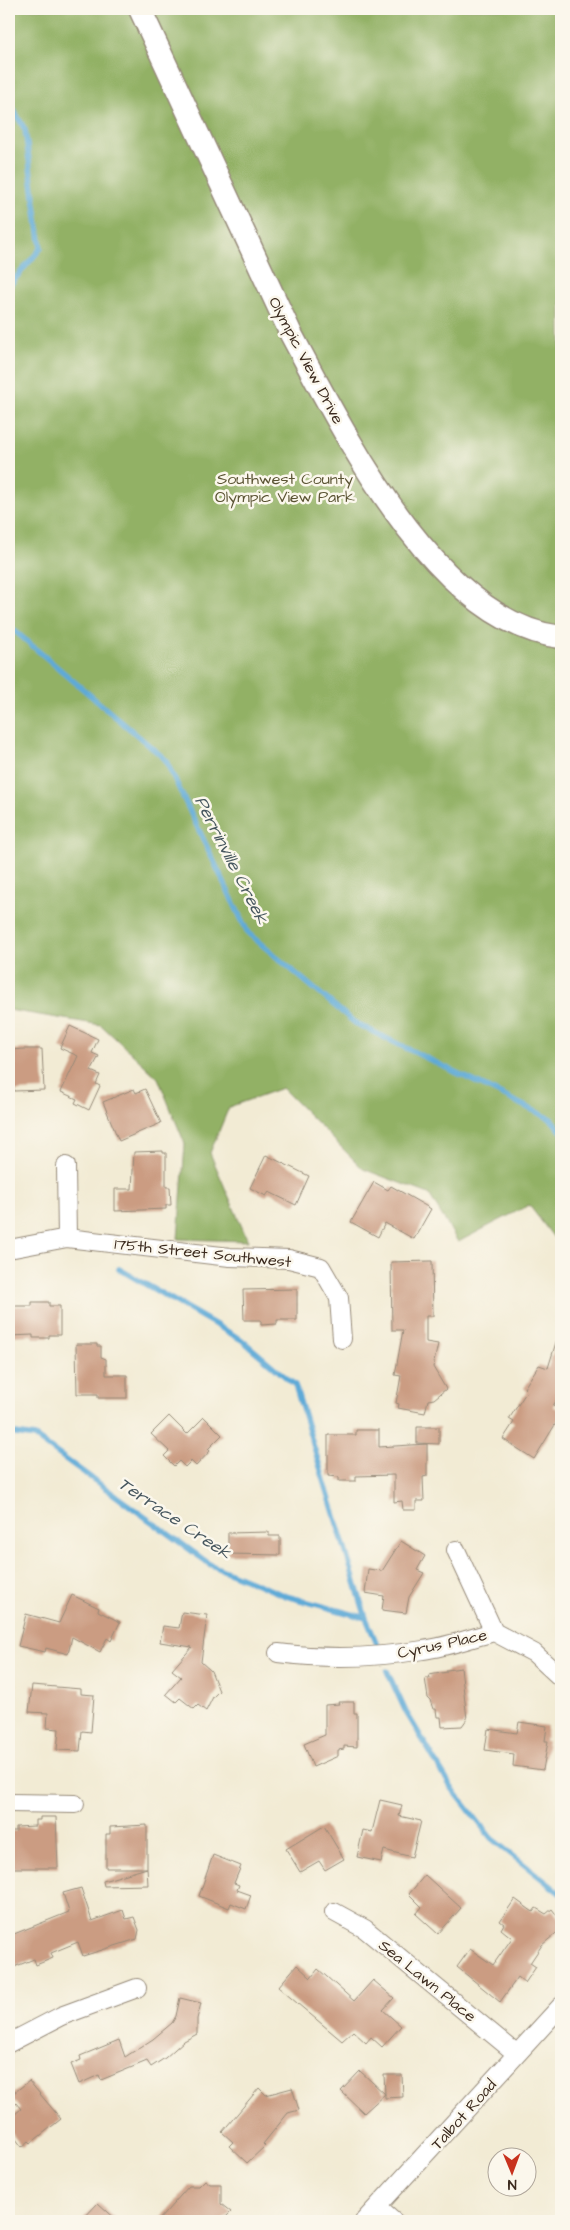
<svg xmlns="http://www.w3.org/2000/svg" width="570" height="2230" viewBox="0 0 570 2230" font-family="'Architects Daughter',sans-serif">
	<rect width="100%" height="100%" fill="#fbf7ec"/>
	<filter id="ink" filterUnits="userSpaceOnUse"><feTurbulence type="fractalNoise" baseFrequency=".02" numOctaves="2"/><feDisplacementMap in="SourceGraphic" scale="10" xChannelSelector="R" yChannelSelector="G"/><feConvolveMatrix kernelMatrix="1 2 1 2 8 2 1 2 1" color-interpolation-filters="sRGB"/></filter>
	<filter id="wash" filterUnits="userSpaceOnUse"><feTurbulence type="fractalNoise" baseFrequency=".0096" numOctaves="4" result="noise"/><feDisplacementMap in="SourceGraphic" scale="20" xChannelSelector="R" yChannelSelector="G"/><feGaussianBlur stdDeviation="1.12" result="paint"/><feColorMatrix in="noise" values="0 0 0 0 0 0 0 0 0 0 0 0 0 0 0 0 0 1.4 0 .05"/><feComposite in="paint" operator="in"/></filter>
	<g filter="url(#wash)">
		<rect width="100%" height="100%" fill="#f2ebd4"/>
		<path fill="#92b165" stroke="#666e42" d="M 9,9 L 561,9 L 561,1247 L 529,1205 L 458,1242 L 429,1194 L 363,1169 L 282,1088 L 229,1107 L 210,1153 L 248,1241 L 178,1239 L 185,1144 L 158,1078 L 101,1025 L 9,1010 Z"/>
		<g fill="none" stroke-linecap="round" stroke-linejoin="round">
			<path stroke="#5eaad7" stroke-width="5.5" d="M 9,101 L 25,130 L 41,248 L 9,286
				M 9,626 L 165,759 L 248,933 L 355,1023 L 551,1119 L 561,1131
				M 119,1269 L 242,1340 L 295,1385 L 366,1618
				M 9,1433 L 35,1437 L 211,1565 L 286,1596 L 366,1618 L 377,1644
				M 387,1671 L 406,1712 L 451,1787 L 491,1838 L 561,1894"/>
		</g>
		<g id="blocks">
			<path fill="#cb9c82" d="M 70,1026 L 98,1039 L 92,1053 L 99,1056 L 91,1071 L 100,1075 L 96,1084 L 100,1086 L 89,1110 L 75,1103 L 77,1099 L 61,1092 L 78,1056 L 60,1048 Z
				M 24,1049 L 42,1049 L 44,1090 L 14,1091 L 13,1077 L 9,1077 L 9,1050 Z
				M 134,1089 L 136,1093 L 145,1089 L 161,1123 L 119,1141 L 103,1102 Z
				M 163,1151 L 163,1153 L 166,1153 L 166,1187 L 170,1187 L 171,1205 L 166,1205 L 166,1209 L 115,1211 L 115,1189 L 132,1189 L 134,1152 Z
				M 266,1155 L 309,1176 L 296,1205 L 269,1192 L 266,1196 L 250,1188 Z
				M 374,1182 L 388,1190 L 391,1186 L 431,1209 L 414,1239 L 385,1223 L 378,1237 L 351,1222 Z
				M 432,1261 L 433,1316 L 426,1316 L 426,1342 L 438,1344 L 433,1367 L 446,1389 L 434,1399 L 428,1400 L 425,1413 L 398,1408 L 399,1404 L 396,1403 L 401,1376 L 395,1375 L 403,1330 L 392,1330 L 391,1262 Z
				M 297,1289 L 297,1320 L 277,1320 L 277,1324 L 261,1325 L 261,1320 L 244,1320 L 243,1290 Z
				M 32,1302 L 49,1302 L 49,1306 L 60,1306 L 60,1335 L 49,1335 L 49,1338 L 33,1338 L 33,1335 L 9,1336 L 9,1306 L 32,1306 Z
				M 558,1336 L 561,1336 L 561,1392 L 553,1406 L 561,1411 L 561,1415 L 534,1459 L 503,1439 L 514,1422 L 509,1419 L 527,1391 L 524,1388 L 539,1365 L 548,1368 Z
				M 76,1344 L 97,1344 L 97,1346 L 101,1346 L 101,1357 L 106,1359 L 106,1375 L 127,1375 L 127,1398 L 98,1398 L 98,1394 L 77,1394 Z
				M 169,1416 L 187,1434 L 204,1417 L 222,1435 L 208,1449 L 210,1451 L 196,1466 L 191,1461 L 185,1467 L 179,1461 L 174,1466 L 164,1456 L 169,1451 L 151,1434 Z
				M 417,1427 L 439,1427 L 439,1444 L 417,1443 Z
				M 356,1430 L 379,1430 L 379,1447 L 427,1444 L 427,1476 L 423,1477 L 424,1501 L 416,1501 L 416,1510 L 403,1510 L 402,1501 L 394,1502 L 394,1475 L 356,1476 L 356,1481 L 339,1481 L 339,1477 L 328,1476 L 328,1435 L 356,1435 Z
				M 269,1532 L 269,1536 L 280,1536 L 280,1555 L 228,1554 L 228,1533 Z
				M 401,1541 L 425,1556 L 417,1570 L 424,1573 L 409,1597 L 406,1613 L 382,1610 L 384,1596 L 365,1593 L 368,1569 L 382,1571 Z
				M 72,1595 L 99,1608 L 98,1611 L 120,1622 L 111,1641 L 107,1638 L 100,1652 L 72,1637 L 68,1654 L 46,1648 L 45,1652 L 18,1646 L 26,1614 L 59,1623 Z
				M 182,1612 L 207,1615 L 201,1662 L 211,1671 L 219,1691 L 213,1697 L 206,1711 L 198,1705 L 194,1709 L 180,1698 L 176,1702 L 166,1694 L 181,1677 L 172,1670 L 192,1647 L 160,1642 L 163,1626 L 179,1628 Z
				M 461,1668 L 467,1719 L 462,1726 L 442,1727 L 441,1717 L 437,1717 L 436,1709 L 433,1709 L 430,1700 L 428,1698 L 425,1678 L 430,1678 L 429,1675 L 447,1672 L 447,1670 Z
				M 32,1685 L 81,1689 L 81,1694 L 94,1695 L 91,1732 L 82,1731 L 80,1751 L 57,1750 L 59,1729 L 47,1728 L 48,1713 L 29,1712 Z
				M 338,1702 L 354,1702 L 354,1713 L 357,1713 L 357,1747 L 344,1746 L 344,1749 L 338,1750 L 338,1756 L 313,1767 L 304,1744 L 325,1735 L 325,1705 L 339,1704 Z
				M 519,1722 L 547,1726 L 545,1741 L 548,1741 L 543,1770 L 513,1766 L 514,1754 L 485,1750 L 488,1729 L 517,1733 Z
				M 380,1800 L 402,1805 L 399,1816 L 421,1821 L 412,1857 L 384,1850 L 381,1862 L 357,1857 L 363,1830 L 372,1832 Z
				M 40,1817 L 56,1817 L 58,1868 L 9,1868 L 9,1831 L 16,1831 L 16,1827 L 35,1826 L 35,1820 L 40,1820 Z
				M 147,1825 L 147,1868 L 106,1868 L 106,1834 L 110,1834 L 110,1827 Z
				M 324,1826 L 344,1859 L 325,1870 L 319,1861 L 300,1872 L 286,1849 Z
				M 213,1855 L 241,1866 L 234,1883 L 239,1885 L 237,1890 L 251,1895 L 246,1909 L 231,1903 L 229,1908 L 199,1896 Z
				M 147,1868 L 148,1885 L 104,1886 L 103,1881 Z
				M 425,1875 L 461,1908 L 438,1934 L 416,1914 L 422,1907 L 409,1894 Z
				M 81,1888 L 92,1921 L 123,1910 L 126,1919 L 134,1917 L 139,1930 L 137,1939 L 83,1956 L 78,1942 L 51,1953 L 53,1958 L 36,1965 L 34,1959 L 14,1967 L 9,1955 L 9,1936 L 69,1912 L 63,1893 Z
				M 515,1899 L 533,1912 L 536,1908 L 546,1914 L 552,1909 L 561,1921 L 561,1929 L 542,1945 L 530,1963 L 536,1967 L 525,1983 L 518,1977 L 500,2002 L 457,1967 L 470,1949 L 493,1965 L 512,1938 L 501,1929 L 504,1924 L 500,1921 Z
				M 297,1965 L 311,1978 L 318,1969 L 354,2001 L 373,1980 L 394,1998 L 383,2010 L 401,2026 L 382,2047 L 371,2037 L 366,2043 L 353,2031 L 342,2041 L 278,1987 Z
				M 180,1998 L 201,2003 L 197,2019 L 197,2034 L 184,2041 L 165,2058 L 151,2067 L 147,2061 L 101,2080 L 99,2075 L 79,2084 L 71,2064 L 81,2060 L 80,2056 L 119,2040 L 125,2057 L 153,2039 L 172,2023 L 176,2016 Z
				M 360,2071 L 385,2094 L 384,2075 L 402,2075 L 403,2097 L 385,2098 L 385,2094 L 364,2113 L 341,2091 Z
				M 29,2081 L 61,2119 L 31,2143 L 29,2141 L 22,2147 L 9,2130 L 9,2119 L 21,2109 L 10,2096 Z
				M 259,2088 L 266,2095 L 292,2088 L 299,2110 L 288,2113 L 267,2139 L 263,2144 L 265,2146 L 247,2163 L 229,2146 L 233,2142 L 222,2132 Z
				M 205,2180 L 210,2184 L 221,2184 L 221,2204 L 231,2212 L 222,2221 L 158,2221 L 189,2186 L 199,2186 Z
				M 98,2203 L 118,2221 L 81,2221 Z"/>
		</g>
	</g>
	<g filter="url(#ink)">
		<use href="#blocks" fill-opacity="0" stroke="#968a79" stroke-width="1"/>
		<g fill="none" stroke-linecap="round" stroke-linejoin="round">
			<g stroke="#968a79" stroke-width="20">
				<path id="minor" d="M 66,1166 L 67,1238
					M 9,1249 L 67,1238 L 230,1257 L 289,1259 L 321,1267 L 339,1298 L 342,1339
					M 456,1550 L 494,1632
					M 278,1653 C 325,1659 375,1658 423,1650 C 447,1647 471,1638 494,1632 L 534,1653 L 561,1678
					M 9,1803 L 75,1804
					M 334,1912 L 365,1929 L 517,2054
					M 9,2043 L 61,2016 L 137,1988
					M 377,2207 L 393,2221
					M 364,2221 L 561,2006"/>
			</g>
			<g stroke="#968a79" stroke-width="25">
				<path id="major" d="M 140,9 L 291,334 C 344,433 437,623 561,637"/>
			</g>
			<use href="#minor" stroke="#fff" stroke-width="18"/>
			<use href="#major" stroke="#fff" stroke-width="22"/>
		</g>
	</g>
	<g text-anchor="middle" stroke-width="5" stroke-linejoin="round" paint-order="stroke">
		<g font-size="16" fill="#3b2a1e" stroke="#fbf7ec">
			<text transform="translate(307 360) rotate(62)" y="6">Olympic View Drive</text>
			<text transform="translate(203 1252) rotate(6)" y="6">175th Street Southwest</text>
			<text transform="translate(442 1643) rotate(-12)" y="6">Cyrus Place</text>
			<text transform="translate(428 1980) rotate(39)" y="6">Sea Lawn Place</text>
			<text transform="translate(463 2114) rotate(-48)" y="6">Talbot Road</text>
		</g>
		<g font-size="16" fill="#5a5333" stroke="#fbf7ec">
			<text x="285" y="484">Southwest County<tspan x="285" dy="18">Olympic View Park</tspan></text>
		</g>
		<g font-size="18" font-style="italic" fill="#47575f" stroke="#fbf7ec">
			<text transform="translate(232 860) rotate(63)" y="6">Perrinville Creek</text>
			<text transform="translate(175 1518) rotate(34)" y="6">Terrace Creek</text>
		</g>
	</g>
	<rect width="570" height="2230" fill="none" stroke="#fbf7ec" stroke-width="30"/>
	<g transform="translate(512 2172) rotate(179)"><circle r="24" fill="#fbf7ec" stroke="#aea59a"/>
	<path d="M0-4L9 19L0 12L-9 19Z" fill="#c8321e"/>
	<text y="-8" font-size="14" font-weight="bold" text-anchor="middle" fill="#3b2a1e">N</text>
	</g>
</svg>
